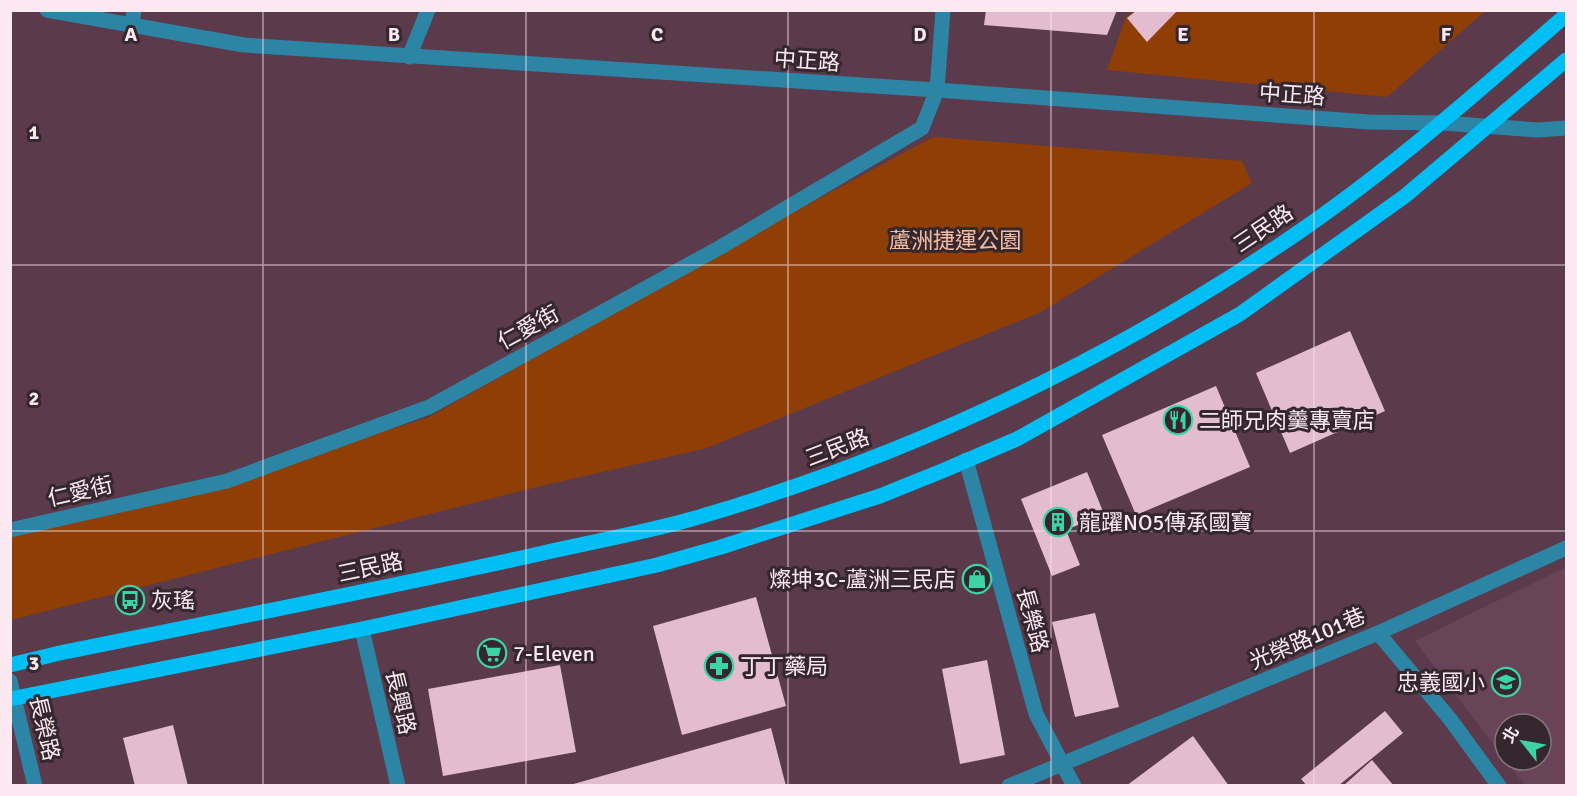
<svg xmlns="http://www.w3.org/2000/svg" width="1577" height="796" viewBox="0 0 1577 796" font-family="Signika,'Noto Sans TC',sans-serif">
	<rect width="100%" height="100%" fill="#5a3a4b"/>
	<path fill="#694357" d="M 1566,567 L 1566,785 L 1525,785 L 1505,760 L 1541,760 L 1541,724 L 1505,724 L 1505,760 L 1415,641 Z"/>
	<path fill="#8f3e06" d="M 1134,11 L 1485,11 L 1387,97 L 1107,70 L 1126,17 Z
		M 933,137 L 1242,161 L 1252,183 L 1041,312 L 707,448 L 537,487 L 11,620 L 11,530 L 254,471 L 427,418 L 803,207 Z"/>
	<path fill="#e3bccf" d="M 986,10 L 1117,10 L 1107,35 L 984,25 Z
		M 1137,10 L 1178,10 L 1147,42 L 1127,18 Z
		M 1350,331 L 1385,411 L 1290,453 L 1256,373 Z
		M 1216,386 L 1250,467 L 1136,515 L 1102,435 Z
		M 1087,472 L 1104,514 L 1066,530 L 1080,565 L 1052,576 L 1021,499 Z
		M 756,597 L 786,706 L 682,735 L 653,626 Z
		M 1095,613 L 1119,707 L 1075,717 L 1052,622 Z
		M 987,660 L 1005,755 L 960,764 L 942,669 Z
		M 560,665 L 576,752 L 443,776 L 428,689 Z
		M 1385,711 L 1403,733 L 1338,786 L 1307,786 L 1301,779 Z
		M 173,725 L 188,786 L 135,786 L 123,738 Z
		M 771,728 L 786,786 L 570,786 L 570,785 Z
		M 1193,736 L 1229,786 L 1126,786 Z
		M 1372,760 L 1394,786 L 1343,786 Z"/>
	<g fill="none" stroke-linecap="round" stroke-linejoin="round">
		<path stroke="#2d85a6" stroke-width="15" d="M 47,10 L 244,45 L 937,90 L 1369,122 L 1443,123 L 1538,130 L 1566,128
			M 132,26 L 134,10
			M 409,57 L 428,10
			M 966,460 L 1036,714 L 1074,786
			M 10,530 L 227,481 L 429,407 L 719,248 L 922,128 L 937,90 L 943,10
			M 362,629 L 398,786
			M 1378,633 L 1450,719 L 1499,786
			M 10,681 L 35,786
			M 1009,786 L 1378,633 L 1566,548"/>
		<path stroke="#01bef4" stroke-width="15" d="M 10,665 L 64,652 C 219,621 375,590 530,556 C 584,543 639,534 692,519 C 896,460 1090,370 1266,254 C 1374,184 1470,99 1566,15
			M 10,699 L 362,629 L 657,565 L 721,547 L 880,496 L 942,471 L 1017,439 L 1240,314 L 1405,196 L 1566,60"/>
	</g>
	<path fill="none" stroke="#fce8f1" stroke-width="1.5" stroke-opacity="0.55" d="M 263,10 L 263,786M 526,10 L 526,786M 788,10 L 788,786M 1051,10 L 1051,786M 1314,10 L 1314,786M 10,265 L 1566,265M 10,531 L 1566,531"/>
	<defs>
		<g id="restaurant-ring" transform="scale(1.5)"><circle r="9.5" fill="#35272e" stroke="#3bd4a4" stroke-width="1.5"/><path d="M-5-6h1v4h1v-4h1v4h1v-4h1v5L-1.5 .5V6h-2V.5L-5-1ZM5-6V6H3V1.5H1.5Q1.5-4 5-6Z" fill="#3bd4a4"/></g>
		<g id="building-ring" transform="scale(1.5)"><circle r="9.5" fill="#35272e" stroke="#3bd4a4" stroke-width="1.5"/><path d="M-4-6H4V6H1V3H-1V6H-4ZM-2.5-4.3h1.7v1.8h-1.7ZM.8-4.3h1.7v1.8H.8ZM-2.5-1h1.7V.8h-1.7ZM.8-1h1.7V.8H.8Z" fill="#3bd4a4"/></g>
		<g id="shop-ring" transform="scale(1.5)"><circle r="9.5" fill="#35272e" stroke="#3bd4a4" stroke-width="1.5"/><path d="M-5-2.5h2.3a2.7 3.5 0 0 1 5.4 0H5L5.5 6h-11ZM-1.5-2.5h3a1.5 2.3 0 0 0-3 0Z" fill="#3bd4a4"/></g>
		<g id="bus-ring" transform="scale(1.5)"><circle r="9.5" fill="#35272e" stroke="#3bd4a4" stroke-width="1.5"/><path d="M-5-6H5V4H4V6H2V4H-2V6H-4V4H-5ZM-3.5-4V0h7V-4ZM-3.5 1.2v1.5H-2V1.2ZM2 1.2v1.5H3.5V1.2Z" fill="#3bd4a4"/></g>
		<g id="supermarket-ring" transform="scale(1.5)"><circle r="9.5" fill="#35272e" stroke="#3bd4a4" stroke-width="1.5"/><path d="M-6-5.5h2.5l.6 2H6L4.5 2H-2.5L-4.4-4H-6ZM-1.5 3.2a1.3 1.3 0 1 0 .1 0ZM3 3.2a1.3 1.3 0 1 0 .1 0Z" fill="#3bd4a4"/></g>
		<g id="pharmacy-ring" transform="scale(1.5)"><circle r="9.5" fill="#35272e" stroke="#3bd4a4" stroke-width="1.5"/><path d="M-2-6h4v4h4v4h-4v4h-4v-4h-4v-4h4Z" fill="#3bd4a4"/></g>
		<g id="school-ring" transform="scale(1.5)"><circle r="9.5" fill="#35272e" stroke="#3bd4a4" stroke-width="1.5"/><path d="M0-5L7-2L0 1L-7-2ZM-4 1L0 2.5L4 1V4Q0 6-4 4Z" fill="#3bd4a4"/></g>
	</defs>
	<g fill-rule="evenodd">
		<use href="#restaurant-ring" x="1178" y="420"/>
		<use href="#building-ring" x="1058" y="522"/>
		<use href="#shop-ring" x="977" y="579"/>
		<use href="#bus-ring" x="130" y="600"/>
		<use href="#supermarket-ring" x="492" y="653"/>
		<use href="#pharmacy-ring" x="719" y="666"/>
		<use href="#school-ring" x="1506" y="682"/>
	</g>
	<g text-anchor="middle" stroke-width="6" stroke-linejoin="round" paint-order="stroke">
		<g font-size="22" fill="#fce8f1" stroke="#35272e">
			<text transform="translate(807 60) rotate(4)" y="8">中正路</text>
			<text transform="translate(1292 94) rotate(4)" y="8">中正路</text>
			<text transform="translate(1263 228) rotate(-34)" y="8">三民路</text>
			<text transform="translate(528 327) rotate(-29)" y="8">仁愛街</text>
			<text transform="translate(837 447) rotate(-21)" y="8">三民路</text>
			<text transform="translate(80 491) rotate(-13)" y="8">仁愛街</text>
			<text transform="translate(370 567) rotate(-12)" y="8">三民路</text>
			<text transform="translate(1033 620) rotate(75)" y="8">長樂路</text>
			<text transform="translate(1307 638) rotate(-23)" y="8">光榮路101巷</text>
			<text transform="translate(401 702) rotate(77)" y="8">長興路</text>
			<text transform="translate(45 728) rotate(77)" y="8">長榮路</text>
		</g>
		<g font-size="22" fill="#f4bda3" stroke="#35272e">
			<text x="955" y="248">蘆洲捷運公園</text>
		</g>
		<g font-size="22" fill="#fce8f1" stroke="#35272e" text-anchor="start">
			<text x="1199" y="428">二師兄肉羹專賣店</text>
			<text x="1079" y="530">龍躍NO5傳承國寶</text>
			<text x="956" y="587" text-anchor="end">燦坤3C-蘆洲三民店</text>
			<text x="151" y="608">灰瑤</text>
			<text x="513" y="661">7-Eleven</text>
			<text x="740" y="674">丁丁藥局</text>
			<text x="1485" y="690" text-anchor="end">忠義國小</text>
		</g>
	</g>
	<g font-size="20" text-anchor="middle" font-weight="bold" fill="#fce8f1" stroke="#35272e" stroke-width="6" stroke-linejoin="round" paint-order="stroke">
		<text x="131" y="41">A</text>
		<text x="394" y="41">B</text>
		<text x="657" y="41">C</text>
		<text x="920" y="41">D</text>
		<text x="1183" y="41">E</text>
		<text x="1446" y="41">F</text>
		<text x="34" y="139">1</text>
		<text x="34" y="405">2</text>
		<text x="34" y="670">3</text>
	</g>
	<rect width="1577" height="796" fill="none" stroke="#fce8f1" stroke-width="24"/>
	<g transform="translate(1523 742) rotate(301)"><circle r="28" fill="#35272e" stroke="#85747c" stroke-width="1.5"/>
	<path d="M0-4.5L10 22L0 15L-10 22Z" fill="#3bd4a4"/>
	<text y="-9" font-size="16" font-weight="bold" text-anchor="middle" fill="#fce8f1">北</text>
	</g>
</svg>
